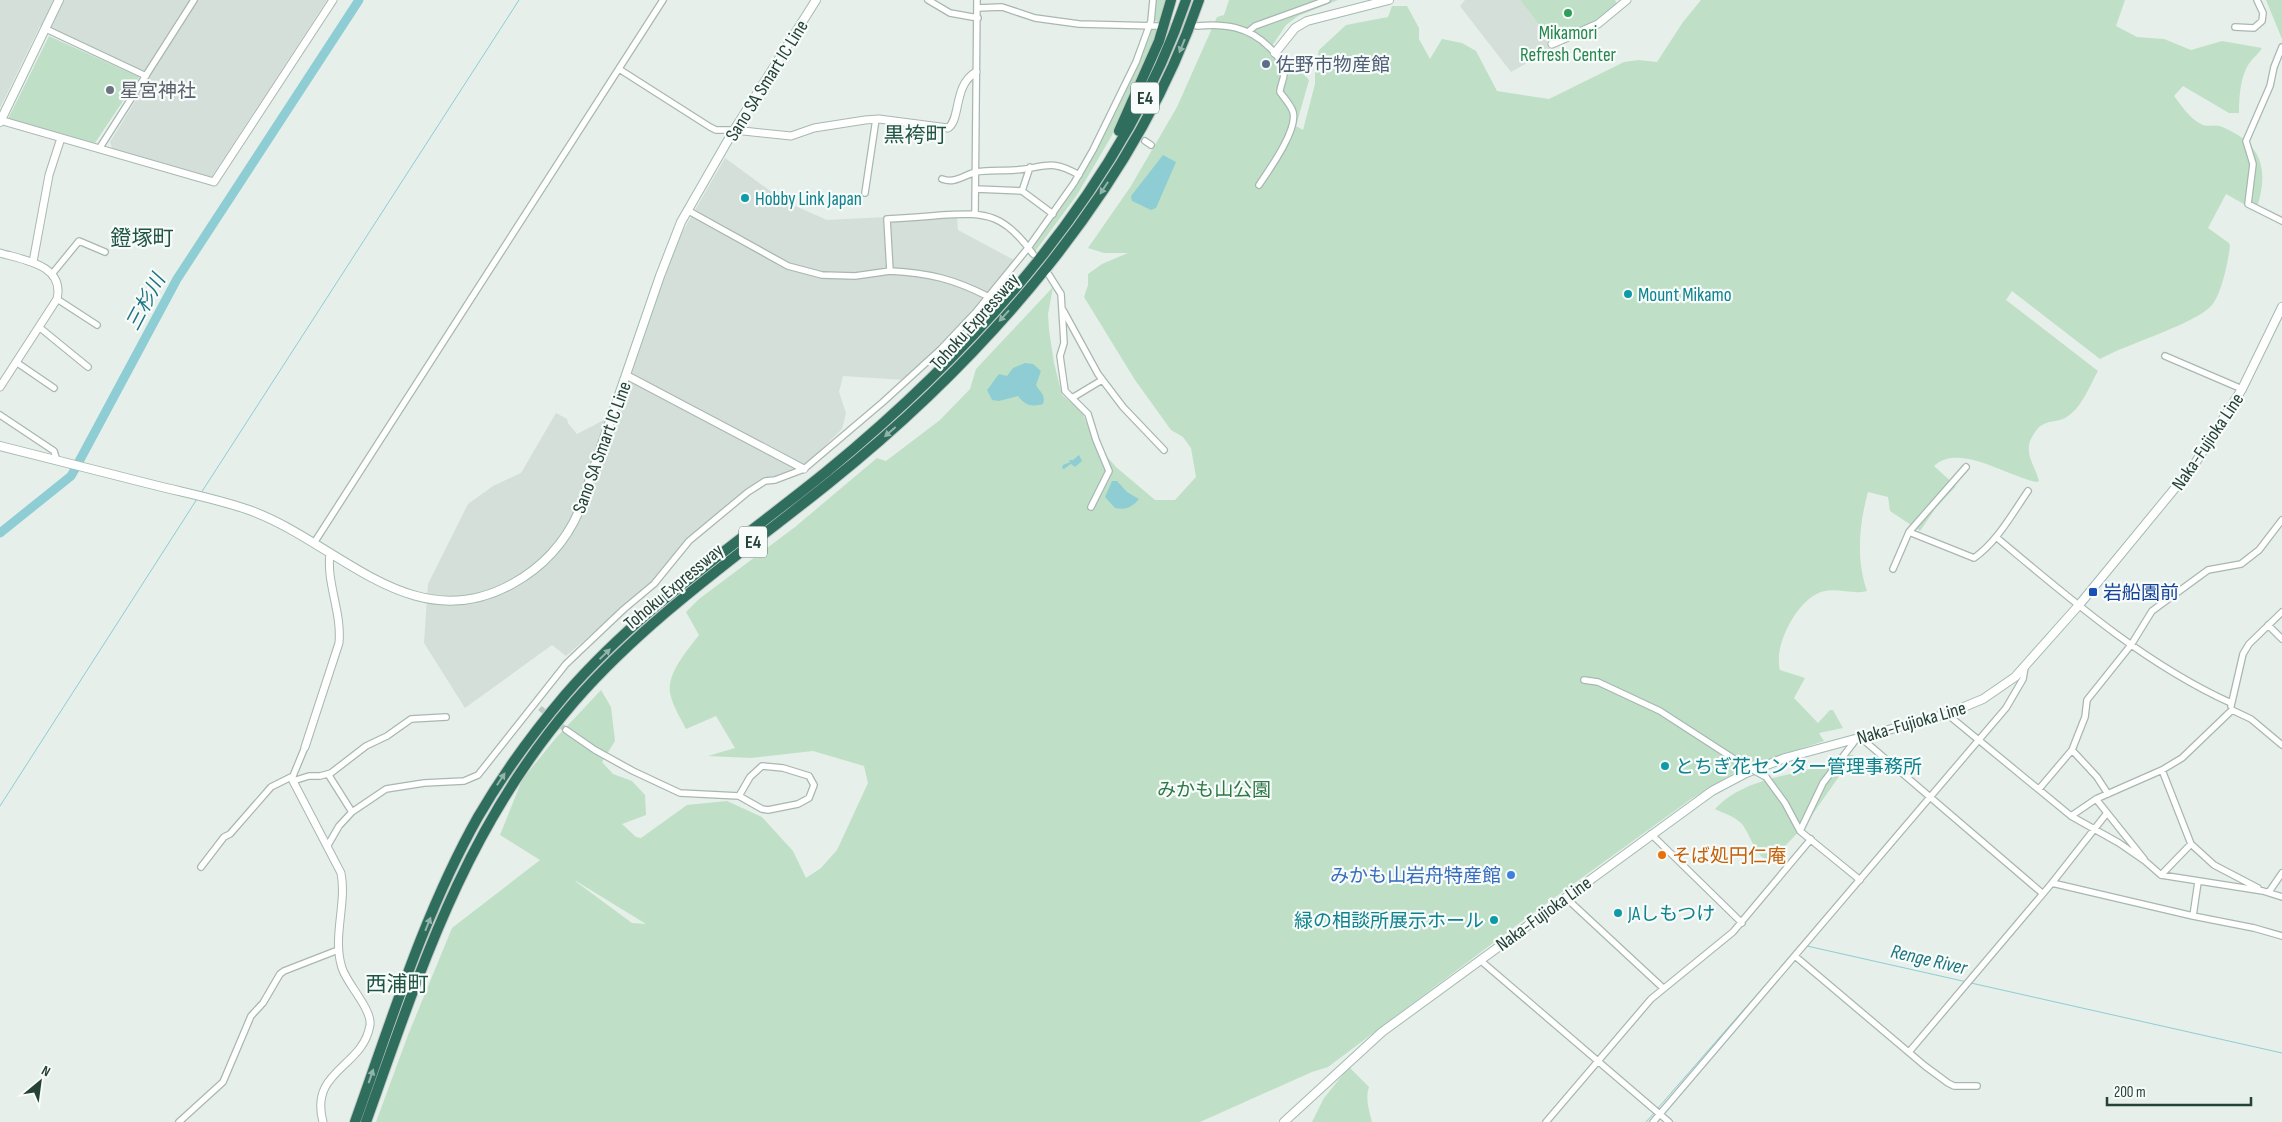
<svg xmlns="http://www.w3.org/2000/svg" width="2282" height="1122" viewBox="0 0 2282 1122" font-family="'Sofia Sans Condensed','Noto Sans JP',sans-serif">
	<rect width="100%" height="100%" fill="#e6efea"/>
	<path fill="#d4dfd9" d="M 0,0 L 327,0 L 211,178 L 112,148 L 110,142 L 150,77 L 40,26 L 0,108 Z
		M 1465,0 L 1520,0 L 1555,47 L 1511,72 L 1460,6 Z
		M 725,158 L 784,201 L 827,220 L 886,217 L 957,218 L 958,230 L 1014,260 L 955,331 L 904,380 L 843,376 L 839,392 L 846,413 L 842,429 L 807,463 L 776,476 L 763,478 L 691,535 L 654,580 L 566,656 L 552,645 L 465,708 L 424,643 L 428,584 L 468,504 L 493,486 L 521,473 L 556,413 L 567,419 L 568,423 L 577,434 L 604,420 L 615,421 L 676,243 Z"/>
	<path fill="#bfe0c6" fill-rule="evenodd" d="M 1154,0 L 1168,0 L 1163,21 L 1142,72 L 1111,137 L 1077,195 L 1034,253 L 1031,245 L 1105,133 L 1128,84 L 1150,28 L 1158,27 L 1159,23 L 1153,19 Z
		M 1229,0 L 1338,0 L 1298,16 L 1286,25 L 1272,46 L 1297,67 L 1309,80 L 1296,126 L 1303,130 L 1315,84 L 1315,68 L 1319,50 L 1346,25 L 1388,17 L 1392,6 L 1407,6 L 1419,28 L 1419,39 L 1430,59 L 1442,39 L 1462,43 L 1476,51 L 1497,91 L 1549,99 L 1624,62 L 1639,60 L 1657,62 L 1683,22 L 1701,0 L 2125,0 L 2116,26 L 2137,37 L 2164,39 L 2191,50 L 2222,41 L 2262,48 C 2258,55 2251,59 2247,67 C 2240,80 2239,99 2239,113 L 2229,113 L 2183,86 L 2174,96 C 2182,106 2190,119 2201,124 C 2207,128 2214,124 2220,126 C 2262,143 2270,168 2256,211 L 2226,194 L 2208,228 L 2229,243 L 2230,246 C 2228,261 2222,293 2212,305 C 2196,324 2126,344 2100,359 L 2012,291 L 2006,300 L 2098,371 C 2090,385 2082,407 2068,416 C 2061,422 2050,420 2042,425 C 2038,427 2035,432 2032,437 C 2023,453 2035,465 2039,481 L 2037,482 C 2010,478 1959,442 1934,466 L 1956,486 L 1935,509 L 1920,531 L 1890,511 L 1888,497 L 1868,492 C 1859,524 1856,560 1867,591 C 1852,595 1836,587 1821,592 C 1797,600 1773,646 1780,670 L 1805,678 L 1794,698 L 1818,723 L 1830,710 L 1833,710 L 1843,728 L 1819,733 L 1824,741 L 1742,768 L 1691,799 L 1529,916 L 1328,1067 L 1312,1072 L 1200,1122 L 376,1122 L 408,1035 L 452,928 L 540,860 L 500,835 L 522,780 L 555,739 L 601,690 L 611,707 L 615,741 L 602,762 L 613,774 L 632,781 L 645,795 L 646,815 L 622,824 L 636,837 L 641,838 L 687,805 L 727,801 L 762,817 L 793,851 L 806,878 L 821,868 L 837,850 L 868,783 L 864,766 L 813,751 L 751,758 L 708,756 L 735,748 L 716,716 L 686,729 C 681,719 674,708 671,697 C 664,675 688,650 699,635 L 686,612 L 699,599 L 795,527 L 877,458 L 886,461 L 940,420 L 970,389 L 976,369 L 1053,287 L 1048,314 L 1049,330 L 1054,363 L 1062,395 L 1082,412 L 1094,442 L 1116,467 L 1155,500 L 1175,500 L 1196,477 L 1191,448 L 1183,437 L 1171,430 L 1135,380 L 1084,297 L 1088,285 L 1088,274 L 1102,264 L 1128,253 L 1104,253 L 1088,248 L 1131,186 L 1177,107 L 1217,17 L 1224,15 ZM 575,881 L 576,881 L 646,924 L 632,923 Z
		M 1520,0 L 1615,0 L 1617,4 L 1597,22 L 1551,41 Z
		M 2266,0 L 2282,0 L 2282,39 Z
		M 49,36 L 139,77 L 95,143 L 8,119 Z
		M 1850,755 L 1854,755 L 1805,825 L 1771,861 C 1754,859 1751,832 1740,822 C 1733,816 1723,813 1715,809 C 1741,782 1776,778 1810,769 C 1824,766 1837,760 1850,755 Z
		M 1349,1067 L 1369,1087 C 1365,1099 1369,1110 1372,1122 L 1312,1122 L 1324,1098 Z"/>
	<path fill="#8ecdd3" d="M 1163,155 L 1176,162 L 1156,208 L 1151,210 L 1132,201 L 1131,196 Z
		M 1025,363 L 1033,364 L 1041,371 L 1036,385 C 1040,393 1046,394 1043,404 C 1031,407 1026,406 1018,396 L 999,401 L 992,400 L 987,390 C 992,385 994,379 999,374 L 1007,376 L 1013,368 Z
		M 1079,455 L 1082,461 L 1075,467 L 1071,464 L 1064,469 L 1062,468 L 1063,465 L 1070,462 L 1069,460 L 1073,460 Z
		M 1112,481 L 1117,481 L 1127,492 L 1139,499 C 1131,508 1126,510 1115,508 L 1105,497 Z"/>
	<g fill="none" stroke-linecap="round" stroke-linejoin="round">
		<path stroke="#8ecdd3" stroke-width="1" d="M 201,493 L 519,0
			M 0,806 L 197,499
			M 1807,946 L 1967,982
			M 1971,983 L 2282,1053
			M 1658,1108 L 1801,944
			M 1646,1122 L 1654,1113"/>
		<path stroke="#8ecdd3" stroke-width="9" d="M 0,533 L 71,476 L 75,469 L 177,279 L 359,0"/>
		<path stroke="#bfccc6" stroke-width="5.5" stroke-dasharray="5.5 3" stroke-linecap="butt" d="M 1161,26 L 1197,26
			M 540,708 L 566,730"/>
		<g stroke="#a8b8b1" stroke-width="8">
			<path id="minor" d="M 928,0 L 950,13 L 978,18
				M 977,8 L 1002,7 L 1035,18 L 1079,24 L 1157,26
				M 1197,26 C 1225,23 1249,27 1269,47 C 1276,53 1283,63 1284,73 C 1284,80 1280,86 1280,92 C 1284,98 1291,105 1293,112 C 1298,130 1269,170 1259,185
				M 2235,27 L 2254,28 L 2262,21 L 2263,13 L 2257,0
				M 46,29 L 146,76
				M 1249,31 L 1255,26 L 1327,0
				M 2282,47 L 2274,67 L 2270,86 L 2246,141 L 2253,164 L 2248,204 L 2282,221
				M 619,69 L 710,127 L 716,130 L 734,130
				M 1145,141 L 1151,145
				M 99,149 L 194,0
				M 942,179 C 955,184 964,175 976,172 C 988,170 1002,171 1015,170 C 1045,168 1049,158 1079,175
				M 976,189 L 1022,191 L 1053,214
				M 1022,191 L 1030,167
				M 865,193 L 876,119
				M 687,210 L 788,266 L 822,275 L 855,276 L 890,271
				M 975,213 L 977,0
				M 52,274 L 79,241 L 105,252
				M 1049,275 L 1061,294 L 1064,343 L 1060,356 L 1065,391 L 1088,414 L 1096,440 L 1109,471 L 1091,507
				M 989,297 C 954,279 929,273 890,271 L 887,219 C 906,218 924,217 942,215 C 988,212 1005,215 1033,254
				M 57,299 L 97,325
				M 1063,310 L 1098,374 L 1123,407 L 1164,450
				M 39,327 L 88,367
				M 2165,356 L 2242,389
				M 16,362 L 54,388
				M 1072,398 L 1102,380
				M 0,415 L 54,451 L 57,461
				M 1909,532 L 1974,558 C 1997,542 2012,514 2028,491
				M 1996,537 C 2069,598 2143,663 2231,703
				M 314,543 L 663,0
				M 1893,569 L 1909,532 L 1966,467
				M 2268,625 L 2282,639
				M 1584,680 L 1598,682 L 1660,711 L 1742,764
				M 2231,706 L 2243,654 L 2249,644 L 2282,612
				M 2232,710 L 2251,719 L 2282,745
				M 1947,714 L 2071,816 L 2119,843 L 2145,861 L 2161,875 L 2263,891 L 2282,897
				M 566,730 L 595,750 L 633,771 L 680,793 L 739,796 L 762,809 L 768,810 L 798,804 L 809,798 L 814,785 L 809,776 L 783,768 L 762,766 L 750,777 L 739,796
				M 1860,737 L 2042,893
				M 305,747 L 293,776 L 293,781 L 309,776 L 320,776 L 331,773 L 366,746 L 387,736 L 411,719 L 446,717
				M 2072,750 L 2097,777 L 2108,794
				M 2162,770 L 2191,844 L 2214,865 L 2258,888
				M 328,774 L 352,812
				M 1766,777 L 1785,803 L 1800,831 L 1860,880
				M 2039,789 L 2072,750 L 2085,717 L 2087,700 L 2131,645 L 2152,611 L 2208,570 L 2241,564 L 2259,550 L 2282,520
				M 2096,799 L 2144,859
				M 2071,816 L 2096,799 L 2162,770 L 2182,758 L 2232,710
				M 1800,831 L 1823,783 L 1854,742 L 1853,739
				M 1651,834 L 1742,923
				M 328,845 L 339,826 L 352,812 L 386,789 L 424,783 L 464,781 L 478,775 L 566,664 L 624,609 L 654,584 L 689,541 L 748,492 L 765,481 L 775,480 L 804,469 L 883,402 L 941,349 L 975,313 L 1028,248 L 1074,183 L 1093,150 L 1136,62 L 1151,21 L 1153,0
				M 201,867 L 224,837 L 230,834 L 271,787 L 293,776
				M 2161,875 L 2191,844
				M 2052,883 L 2193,916 L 2254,928 L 2282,936
				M 2269,892 L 2282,873
				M 1565,897 L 1663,988
				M 2193,916 L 2198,882
				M 1795,956 L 1925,1066 L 1948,1083 L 1954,1086 L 1977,1086
				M 1480,960 L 1669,1122
				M 1909,1052 L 2052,883 L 2107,813
				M 179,1122 L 223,1082 L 251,1016 L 263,1003 L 280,974 L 284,971 L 338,950
				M 1546,1122 L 1651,999 L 1733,932 L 1811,839
				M 1653,1122 L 2006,708 L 2023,679 L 2025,667"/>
		</g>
		<g stroke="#a8b8b1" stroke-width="9">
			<path id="tertiary" d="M 1552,44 L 1598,24 L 1627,0
				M 0,120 L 214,182 L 333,0
				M 734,130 L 791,136 L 814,128 L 865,120 L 879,119 L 948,128 C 961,120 953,85 976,72
				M 0,253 C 24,260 65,265 57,299 L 0,387
				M 33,262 L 49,175 L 61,138
				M 626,375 L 804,469
				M 305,747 L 339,643 C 342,612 326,583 330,553
				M 293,781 L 341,873 C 347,904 332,937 342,968 C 347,984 372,1009 370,1025 C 363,1068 309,1070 323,1122"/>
		</g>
		<g stroke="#a4bbb1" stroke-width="10">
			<path id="secondary" d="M 1275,53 L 1295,28 L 1307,21 L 1389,0
				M 0,122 L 59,0
				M 0,446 C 51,459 103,472 154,485 C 186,493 218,499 249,510 C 337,541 411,640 512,584 C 543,567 565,543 579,511 L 660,276 L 681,222 L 731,135 L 816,0
				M 1284,1122 L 1382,1032 L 1712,791 L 1746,773 L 1785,758 L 1947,714 L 1983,699 L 2015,677 L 2079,605 L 2194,465 L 2242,389 L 2282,307"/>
		</g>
		<g stroke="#c2cac7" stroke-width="12">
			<path id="motorway" d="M 1119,131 L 1159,41 L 1171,0
				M 355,1122 C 392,1019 424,913 478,817 C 503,774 533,733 565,695 C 640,608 737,544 826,472 C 976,349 1123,187 1186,0
				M 366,1122 C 421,968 465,828 574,702 C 648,617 742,553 829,483 C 983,360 1135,189 1199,0"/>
		</g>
		<use href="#minor" stroke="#fff" stroke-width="5.5"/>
		<use href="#tertiary" stroke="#fff" stroke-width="7"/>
		<use href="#secondary" stroke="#fff" stroke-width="8"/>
		<use href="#motorway" stroke="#2f6e5d" stroke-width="10"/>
		<g stroke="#a8b8b1" stroke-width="8" stroke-linecap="butt">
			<path id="minor-bridge" d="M 1742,764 L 1766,777"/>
		</g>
		<use href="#minor-bridge" stroke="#fff" stroke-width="5.5"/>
	</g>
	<defs><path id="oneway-solid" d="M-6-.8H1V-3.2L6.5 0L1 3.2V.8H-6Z" transform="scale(1.25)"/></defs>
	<g fill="#93b4ab">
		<use href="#oneway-solid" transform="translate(1182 46) rotate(112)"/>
		<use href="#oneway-solid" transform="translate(1104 188) rotate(123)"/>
		<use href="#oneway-solid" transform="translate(1004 316) rotate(132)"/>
		<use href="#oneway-solid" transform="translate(890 432) rotate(139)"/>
		<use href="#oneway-solid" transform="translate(605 654) rotate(-44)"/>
		<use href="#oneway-solid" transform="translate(501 779) rotate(-57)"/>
		<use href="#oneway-solid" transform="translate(428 924) rotate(-68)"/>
		<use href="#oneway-solid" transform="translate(371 1076) rotate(-71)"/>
	</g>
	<circle fill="#2e9e5b" stroke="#f7fbf9" stroke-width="2" cx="1568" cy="13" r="5"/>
	<circle fill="#5c6f8a" stroke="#f7fbf9" stroke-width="2" cx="1266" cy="64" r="5"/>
	<circle fill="#6b7280" stroke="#f7fbf9" stroke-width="2" cx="110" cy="90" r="5"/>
	<g fill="#0f9aa8" stroke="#f7fbf9" stroke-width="2">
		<circle cx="745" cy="198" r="5"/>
		<circle cx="1628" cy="294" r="5"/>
		<circle cx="1665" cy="766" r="5"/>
		<circle cx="1618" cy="913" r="5"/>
		<circle cx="1494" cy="920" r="5"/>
	</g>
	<rect fill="#1a4fb4" stroke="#f7fbf9" stroke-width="2" x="2088" y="587" width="10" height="10" rx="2.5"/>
	<circle fill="#e8710a" stroke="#f7fbf9" stroke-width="2" cx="1662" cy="855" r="5"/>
	<circle fill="#3f7fe0" stroke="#f7fbf9" stroke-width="2" cx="1511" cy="875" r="5"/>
	<g text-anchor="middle" stroke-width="4.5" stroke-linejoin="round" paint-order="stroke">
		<g fill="#f7fbf9" stroke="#637a72" stroke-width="1">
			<rect x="1131" y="82.5" width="28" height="31" rx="4"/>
			<rect x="739" y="526.5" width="28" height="31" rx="4"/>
		</g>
		<g font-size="18" font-weight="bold" fill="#244238">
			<text x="1145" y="104">E4</text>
			<text x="753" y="548">E4</text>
		</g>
		<g font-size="19" fill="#27864d" stroke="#f7fbf9">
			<text x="1568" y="39">Mikamori<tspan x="1568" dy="22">Refresh Center</tspan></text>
		</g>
		<g font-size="19" fill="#4e5e75" stroke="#f7fbf9" text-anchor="start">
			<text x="1276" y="71">佐野市物産館</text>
		</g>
		<g font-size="19" fill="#244238" stroke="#f7fbf9">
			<text transform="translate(766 80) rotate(-58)" y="7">Sano SA Smart IC Line</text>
			<text transform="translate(974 321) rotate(-48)" y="7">Tohoku Expressway</text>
			<text transform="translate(2207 441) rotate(-56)" y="7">Naka-Fujioka Line</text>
			<text transform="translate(601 447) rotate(-70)" y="7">Sano SA Smart IC Line</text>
			<text transform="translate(673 586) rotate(-40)" y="7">Tohoku Expressway</text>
			<text transform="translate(1911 722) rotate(-16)" y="7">Naka-Fujioka Line</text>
			<text transform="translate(1543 913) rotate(-36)" y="7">Naka-Fujioka Line</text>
		</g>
		<g font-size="19" fill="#5b616d" stroke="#f7fbf9" text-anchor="start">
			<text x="120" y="97">星宮神社</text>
		</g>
		<g font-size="19" fill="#0d838f" stroke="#f7fbf9" text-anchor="start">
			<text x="755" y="205">Hobby Link Japan</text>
			<text x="1638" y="301">Mount Mikamo</text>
			<text x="1675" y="773">とちぎ花センター管理事務所</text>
			<text x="1628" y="920">JAしもつけ</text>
			<text x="1484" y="927" text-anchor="end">緑の相談所展示ホール</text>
		</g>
		<g font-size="19" fill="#164399" stroke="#f7fbf9" text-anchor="start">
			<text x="2103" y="599">岩船園前</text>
		</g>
		<g font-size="19" fill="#2d7946" stroke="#f7fbf9">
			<text x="1214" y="796">みかも山公園</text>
		</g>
		<g font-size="19" fill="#c56008" stroke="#f7fbf9" text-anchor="start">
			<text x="1672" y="862">そば処円仁庵</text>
		</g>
		<g font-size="19" fill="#366cbe" stroke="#f7fbf9" text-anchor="end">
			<text x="1501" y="882">みかも山岩舟特産館</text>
		</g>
		<g font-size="20" font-style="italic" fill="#1d757f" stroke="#f7fbf9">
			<text transform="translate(145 302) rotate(-62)" y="7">三杉川</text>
			<text transform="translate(1929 959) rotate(13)" y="7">Renge River</text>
		</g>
		<g font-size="21" fill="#1f5444" stroke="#f7fbf9">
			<text x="915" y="142">黒袴町</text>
			<text x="142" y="245">鐙塚町</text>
			<text x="397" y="991">西浦町</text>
		</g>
	</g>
	<g transform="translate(40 1082) rotate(29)" stroke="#f7fbf9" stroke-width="4" paint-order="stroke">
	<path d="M0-4L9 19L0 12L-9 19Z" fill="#244238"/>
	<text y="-8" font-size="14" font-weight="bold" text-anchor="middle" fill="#244238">N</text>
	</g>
	<path d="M2107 1097v8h144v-8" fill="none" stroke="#244238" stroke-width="2.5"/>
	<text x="2114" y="1097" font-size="15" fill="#244238" stroke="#f7fbf9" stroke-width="4" paint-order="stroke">200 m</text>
</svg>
